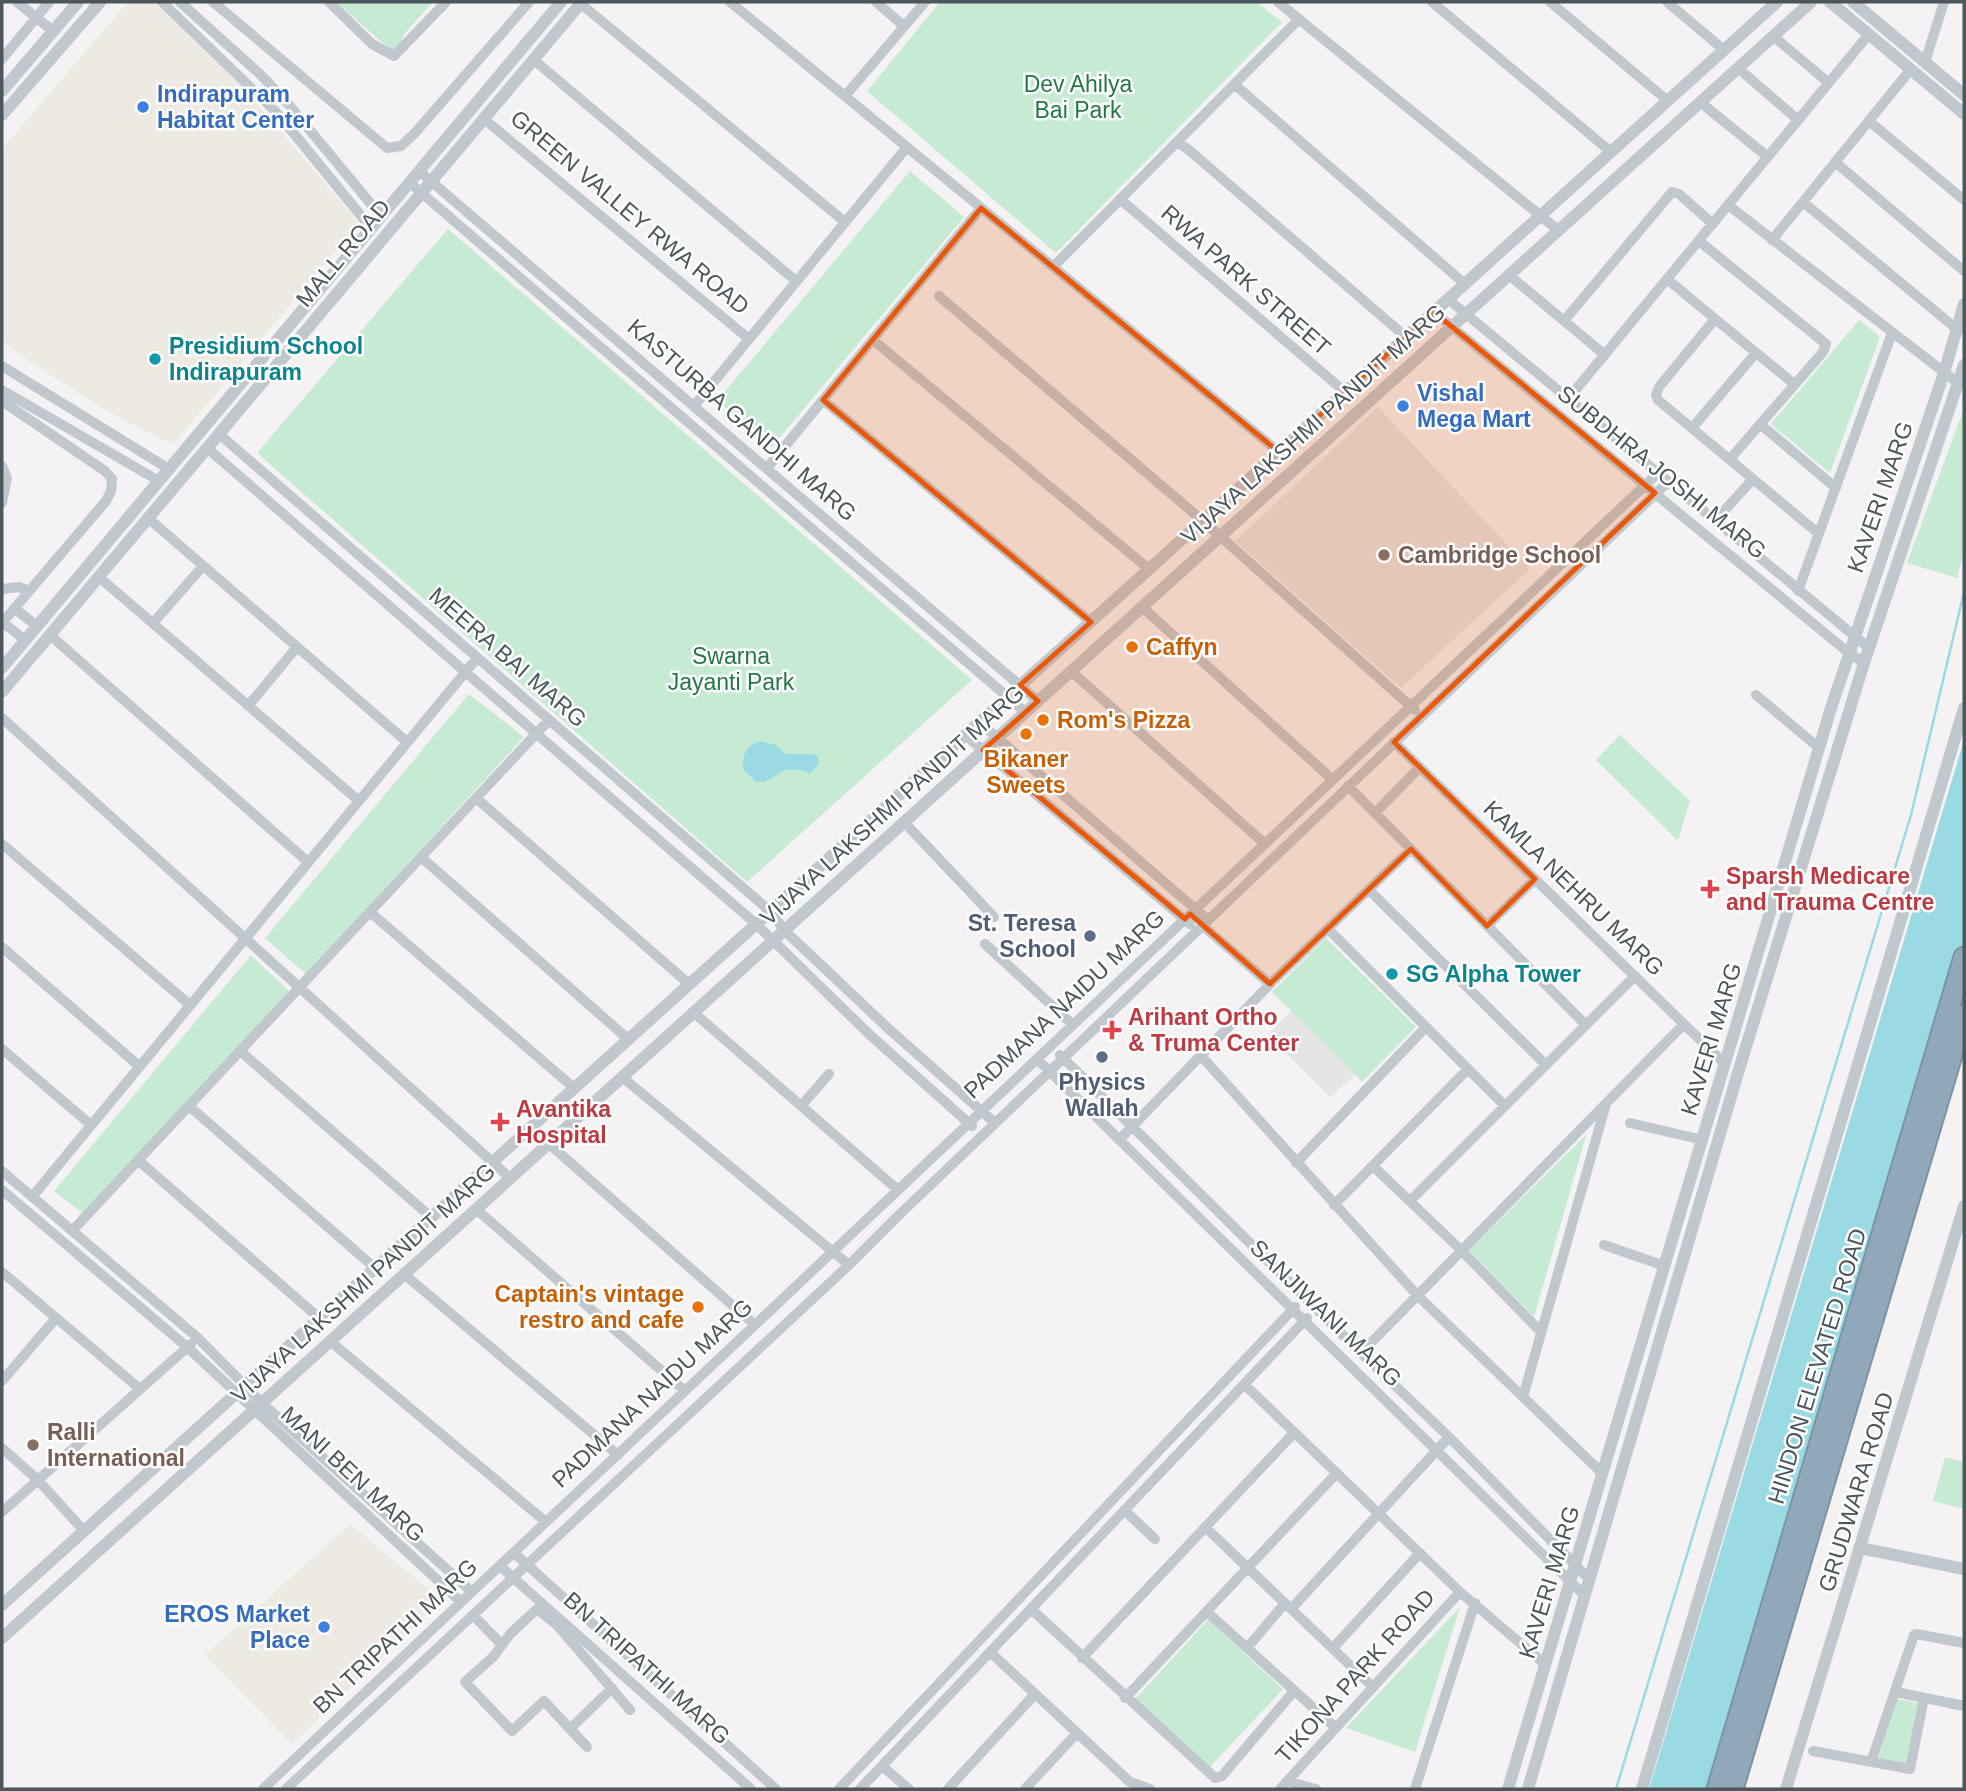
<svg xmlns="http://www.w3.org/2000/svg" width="1966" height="1791" viewBox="0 0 1966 1791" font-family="Helvetica,sans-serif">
	<rect width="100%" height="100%" fill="#f4f2f3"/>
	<path fill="#edeae3" d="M 128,2 L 154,2 L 243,88 L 359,223 L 173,445 L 115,416 L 24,358 L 2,340 L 2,149 Z
		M 350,1524 L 441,1600 L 292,1744 L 205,1655 Z"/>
	<path fill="#e5e3e4" d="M 1378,407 L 1530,569 L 1401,688 L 1235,541 Z
		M 1291,1011 L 1355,1075 L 1330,1097 L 1268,1035 Z"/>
	<path fill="#c7ebd2" d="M 336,2 L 433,2 L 405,33 L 394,56 L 391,50 Z
		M 940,2 L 1256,2 L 1282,22 L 1056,253 L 867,91 Z
		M 910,171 L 964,217 L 772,447 L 717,401 Z
		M 448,229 L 972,680 L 747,882 L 257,453 Z
		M 1859,320 L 1880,337 L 1830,473 L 1771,424 Z
		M 1964,408 L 1964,552 L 1957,578 L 1907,563 Z
		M 469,694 L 524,737 L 306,974 L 265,938 Z
		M 1620,735 L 1690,801 L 1678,841 L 1596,760 Z
		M 1326,938 L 1416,1027 L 1362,1082 L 1272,992 Z
		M 251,955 L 289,991 L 84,1214 L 54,1191 Z
		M 1586,1135 L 1534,1317 L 1469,1250 Z
		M 1945,1457 L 1964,1462 L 1964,1509 L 1933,1501 Z
		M 1460,1607 L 1415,1752 L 1346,1728 Z
		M 1208,1620 L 1283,1689 L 1209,1768 L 1135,1699 Z
		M 1897,1699 L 1920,1703 L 1907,1764 L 1878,1759 Z"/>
	<path fill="#9adae3" d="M 1964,740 L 1964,957 L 1713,1789 L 1649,1789 Z
		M 760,741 L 776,745 L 786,754 L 813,754 L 818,757 L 819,764 L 810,773 C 775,761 778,784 756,782 L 743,769 C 742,755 746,745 760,741 Z"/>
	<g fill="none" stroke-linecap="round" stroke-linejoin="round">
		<path stroke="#9adae3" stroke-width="2.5" d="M 1616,1789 L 1911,815 L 1964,592"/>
		<g stroke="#7b94a6" stroke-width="23">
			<path id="motorway" d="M 1717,1789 L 1964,957
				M 1733,1789 L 1964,1015"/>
		</g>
		<path stroke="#c0c7cd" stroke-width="10" d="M 17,2 L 53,31
			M 162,2 L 278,114 L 371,228
			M 180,2 L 261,75 L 289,105 L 381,216
			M 213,2 L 387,148 L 401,146 L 414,134 L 529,2
			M 329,2 L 372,44 L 394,56 L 446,2
			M 730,2 L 1279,452
			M 876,2 L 904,26
			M 1278,2 L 1558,230
			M 1432,2 L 1611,152
			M 1550,2 L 1668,101
			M 1667,2 L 1724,50
			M 581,4 L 845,222
			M 1773,36 L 1829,83
			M 2,59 L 49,2
			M 534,60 L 796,281
			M 1925,62 L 1944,2
			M 1738,68 L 1798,120
			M 1234,84 L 1465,284
			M 845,96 L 925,2
			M 1700,102 L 1768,157
			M 484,119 L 749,339
			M 1869,121 L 1964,200
			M 1177,142 L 1189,150 L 1406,337
			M 1835,162 L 1964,271
			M 419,171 L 1038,701
			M 410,183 L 1025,712
			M 1120,199 L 1345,392
			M 1803,202 L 1958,330
			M 1728,205 L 1958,383
			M 1772,240 L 1911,69
			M 1699,241 L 1826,344 L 1823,352 L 1730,459
			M 1053,267 L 1299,19
			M 1509,275 L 1605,355
			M 1667,279 L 1794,384
			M 939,296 L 1203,521 L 1415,710
			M 1448,299 L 1869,648
			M 1434,312 L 1849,653 L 1864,663
			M 1715,319 L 1659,387 L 1656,395 L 1658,400 L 1819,534
			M 1564,321 L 1672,192 L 1679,194 L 1713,224
			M 873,340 L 1149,569
			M 2,366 L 169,469
			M 2,390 L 159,481
			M 1568,399 L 1869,34
			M 823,400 L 1091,622
			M 2,401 L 105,471 L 112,479 L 111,491 L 106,501 L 2,623
			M 694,406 L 907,147
			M 1760,424 L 1836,488
			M 1692,428 L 1756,353
			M 219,434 L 770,911 L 785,931 L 890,1030 L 995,1123
			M 207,448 L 756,924 L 870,1035 L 972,1126
			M 2,466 L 7,478 L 2,503
			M 767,468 L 981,208
			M 148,518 L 407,742
			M 1715,521 L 1753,479
			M 99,577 L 359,801
			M 2,589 L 19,587 L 29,591
			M 1798,591 L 1892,333
			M 1142,607 L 1333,780
			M 14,608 L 37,626
			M 2,622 L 25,640
			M 153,623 L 203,566
			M 50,635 L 308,862
			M 1071,671 L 1265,844
			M 1756,695 L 1819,748
			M 248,706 L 297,647
			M 2,718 L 510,1178
			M 979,722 L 1208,920
			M 965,735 L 1190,924
			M 1394,742 L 1725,1064
			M 1348,786 L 1586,1025
			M 476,798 L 689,984
			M 1375,813 L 1420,767
			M 904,822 L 994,917
			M 2,844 L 190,1005
			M 421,857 L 628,1039
			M 1369,890 L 1546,1065
			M 370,912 L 574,1088
			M 1202,925 L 1270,984
			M 1487,926 L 1535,879
			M 1328,929 L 1505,1106
			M 985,944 L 1073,1025
			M 2,947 L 139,1066
			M 693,1012 L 898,1190
			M 2,1049 L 91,1125
			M 240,1051 L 431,1217
			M 1060,1055 L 1361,1353 L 1449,1437 L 1590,1580
			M 1202,1057 L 1417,1295 L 1603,1474
			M 1037,1059 L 1585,1596
			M 622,1077 L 849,1265
			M 189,1106 L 375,1268
			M 801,1106 L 829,1074
			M 1630,1123 L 1703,1140
			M 1119,1140 L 1270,984 L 1411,849
			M 548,1143 L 755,1325
			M 138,1160 L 319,1318
			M 1296,1163 L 1426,1027
			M 1373,1166 L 1462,1251 L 1541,1332
			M 2,1171 L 198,1338 L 262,1403 L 472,1592
			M 2,1190 L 187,1347 L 461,1602
			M 32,1197 L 477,658
			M 1410,1201 L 1635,976
			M 1334,1205 L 1468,1069
			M 476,1209 L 685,1391
			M 72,1231 L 549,720
			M 1604,1245 L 1665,1266
			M 2,1272 L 140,1389
			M 404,1274 L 618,1455
			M 330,1341 L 546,1522
			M 1361,1353 L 1684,1024
			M 2,1381 L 56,1318
			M 1244,1384 L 1460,1592 L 1546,1665
			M 1523,1397 L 1606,1104
			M 2,1448 L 38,1480 L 84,1531
			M 1124,1510 L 1155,1539
			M 2,1512 L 191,1344
			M 1205,1527 L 1373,1687
			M 514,1553 L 776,1789
			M 500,1566 L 751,1789
			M 1031,1609 L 1215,1778 L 1222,1776 L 1294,1691
			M 1291,1609 L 1449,1437
			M 1207,1612 L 1336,1728
			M 473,1615 L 502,1645
			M 1247,1648 L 1285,1603
			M 1333,1648 L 1420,1553
			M 990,1652 L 1130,1782 L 1150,1789
			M 1082,1658 L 1294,1433
			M 1896,1692 L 1964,1706
			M 1125,1698 L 1337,1473
			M 570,1729 L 612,1688
			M 587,1747 L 544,1701 L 512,1731 L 465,1682 L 493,1657 L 511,1633 L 537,1609 L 557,1625 L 630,1710
			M 1813,1751 L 1910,1769 L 1924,1698
			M 1871,1762 L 1914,1635 L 1916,1634 L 1964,1643
			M 882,1766 L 909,1789
			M 1287,1781 L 1316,1789
			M 263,1789 L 1658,473
			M 286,1789 L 849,1265 L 900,1214 L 1668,482
			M 839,1789 L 1295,1307
			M 860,1789 L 1307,1318
			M 948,1789 L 1035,1694
			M 1025,1789 L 1077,1733
			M 1280,1789 L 1460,1592
			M 1415,1789 L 1475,1603"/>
		<path stroke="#c0c7cd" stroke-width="12" d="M 1830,2 L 1964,114
			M 1853,2 L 1964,95
			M 2,91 L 78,2
			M 2,115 L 100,2
			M 2,668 L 561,2
			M 2,692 L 582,2
			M 1860,1548 L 1964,1569
			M 2,1605 L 1777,2
			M 2,1638 L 1811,2
			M 1508,1789 L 1831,708 L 1944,373 L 1964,304
			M 1528,1789 L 1737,1076 L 1864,663 L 1964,365
			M 1642,1789 L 1964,708
			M 1786,1789 L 1964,1206"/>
		<use href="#motorway" stroke="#90a8ba" stroke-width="19"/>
	</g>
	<path fill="#e8590c" fill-opacity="0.2" stroke="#e8590c" stroke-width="5" stroke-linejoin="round" d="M 981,208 L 1279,452 L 1434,312 L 1655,493 L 1394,742 L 1535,879 L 1487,926 L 1411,849 L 1270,984 L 1190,914 L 1185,919 L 983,750 L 1038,701 L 1020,685 L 1091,622 L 823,400 Z"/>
	<g fill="#3f7fe0" stroke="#fff" stroke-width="2.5">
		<circle cx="143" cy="107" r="7"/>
		<circle cx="1403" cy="406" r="7"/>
		<circle cx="324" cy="1627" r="7"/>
	</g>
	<g fill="#0f9aa8" stroke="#fff" stroke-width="2.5">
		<circle cx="155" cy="359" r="7"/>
		<circle cx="1392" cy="974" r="7"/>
	</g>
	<g fill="#8d6e63" stroke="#fff" stroke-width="2.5">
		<circle cx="1384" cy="555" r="7"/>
		<circle cx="33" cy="1445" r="7"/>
	</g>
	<g fill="#e8710a" stroke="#fff" stroke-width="2.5">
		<circle cx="1132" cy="647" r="7"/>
		<circle cx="1043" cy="720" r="7"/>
		<circle cx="1026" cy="734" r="7"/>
		<circle cx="698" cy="1307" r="7"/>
	</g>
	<g fill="#e0444e" stroke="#fff" stroke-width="2.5">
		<path d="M1706.5 878.5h7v7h7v7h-7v7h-7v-7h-7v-7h7z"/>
		<path d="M1108.5 1019.5h7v7h7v7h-7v7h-7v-7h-7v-7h7z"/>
		<path d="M496.5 1111.5h7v7h7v7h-7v7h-7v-7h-7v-7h7z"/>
	</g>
	<g fill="#5c6f8a" stroke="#fff" stroke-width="2.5">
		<circle cx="1090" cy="936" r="7"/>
		<circle cx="1102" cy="1057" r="7"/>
	</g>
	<g text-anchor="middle" stroke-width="5" stroke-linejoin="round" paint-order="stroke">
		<g font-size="23" fill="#237846" stroke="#fff">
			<text x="1078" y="92">Dev Ahilya<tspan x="1078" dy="26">Bai Park</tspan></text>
			<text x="731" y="664">Swarna<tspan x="731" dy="26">Jayanti Park</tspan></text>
		</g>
		<g font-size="23" font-weight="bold" fill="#366cbe" stroke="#fff" text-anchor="start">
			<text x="157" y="102">Indirapuram<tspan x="157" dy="26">Habitat Center</tspan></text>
			<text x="1417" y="401">Vishal<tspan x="1417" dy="26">Mega Mart</tspan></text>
			<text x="310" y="1622" text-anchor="end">EROS Market<tspan x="310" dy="26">Place</tspan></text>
		</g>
		<g font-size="23" fill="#4c575d" stroke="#fff">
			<text transform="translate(630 212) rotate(40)" y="8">GREEN VALLEY RWA ROAD</text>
			<text transform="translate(343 253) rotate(-50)" y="8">MALL ROAD</text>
			<text transform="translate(1246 280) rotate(41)" y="8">RWA PARK STREET</text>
			<text transform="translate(742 420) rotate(41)" y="8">KASTURBA GANDHI MARG</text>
			<text transform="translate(1313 424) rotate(-42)" y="8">VIJAYA LAKSHMI PANDIT MARG</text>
			<text transform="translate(1662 472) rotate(39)" y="8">SUBDHRA JOSHI MARG</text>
			<text transform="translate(1880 497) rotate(-71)" y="8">KAVERI MARG</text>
			<text transform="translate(508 657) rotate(41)" y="8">MEERA BAI MARG</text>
			<text transform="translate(892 805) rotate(-42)" y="8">VIJAYA LAKSHMI PANDIT MARG</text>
			<text transform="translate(1574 888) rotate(44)" y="8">KAMLA NEHRU MARG</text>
			<text transform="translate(1064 1004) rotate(-43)" y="8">PADMANA NAIDU MARG</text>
			<text transform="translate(1711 1039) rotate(-73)" y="8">KAVERI MARG</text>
			<text transform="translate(363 1283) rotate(-42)" y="8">VIJAYA LAKSHMI PANDIT MARG</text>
			<text transform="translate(1326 1313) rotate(44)" y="8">SANJIWANI MARG</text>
			<text transform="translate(1817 1366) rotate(-73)" y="8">HINDON ELEVATED ROAD</text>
			<text transform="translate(652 1393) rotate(-43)" y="8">PADMANA NAIDU MARG</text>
			<text transform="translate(353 1474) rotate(43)" y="8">MANI BEN MARG</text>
			<text transform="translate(1856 1492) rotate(-73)" y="8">GRUDWARA ROAD</text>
			<text transform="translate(1549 1582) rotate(-73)" y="8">KAVERI MARG</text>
			<text transform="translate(395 1636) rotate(-43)" y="8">BN TRIPATHI MARG</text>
			<text transform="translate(647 1668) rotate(42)" y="8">BN TRIPATHI MARG</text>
			<text transform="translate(1355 1676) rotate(-48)" y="8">TIKONA PARK ROAD</text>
		</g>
		<g font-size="23" font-weight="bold" fill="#0d838f" stroke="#fff" text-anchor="start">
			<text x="169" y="354">Presidium School<tspan x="169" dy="26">Indirapuram</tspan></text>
			<text x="1406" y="982">SG Alpha Tower</text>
		</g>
		<g font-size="23" font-weight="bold" fill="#785e54" stroke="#fff" text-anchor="start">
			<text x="1398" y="563">Cambridge School</text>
			<text x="47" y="1440">Ralli<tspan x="47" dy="26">International</tspan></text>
		</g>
		<g font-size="23" font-weight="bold" fill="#c56008" stroke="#fff" text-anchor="start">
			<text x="1146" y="655">Caffyn</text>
			<text x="1057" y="728">Rom's Pizza</text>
			<text x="1026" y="767" text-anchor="middle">Bikaner<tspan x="1026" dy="26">Sweets</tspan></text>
			<text x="684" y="1302" text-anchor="end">Captain's vintage<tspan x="684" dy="26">restro and cafe</tspan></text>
		</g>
		<g font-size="23" font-weight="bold" fill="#be3a42" stroke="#fff" text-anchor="start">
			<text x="1726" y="884">Sparsh Medicare<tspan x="1726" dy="26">and Trauma Centre</tspan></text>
			<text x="1128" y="1025">Arihant Ortho<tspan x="1128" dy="26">&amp; Truma Center</tspan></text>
			<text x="516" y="1117">Avantika<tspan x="516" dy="26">Hospital</tspan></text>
		</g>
		<g font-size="23" font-weight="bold" fill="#4e5e75" stroke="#fff" text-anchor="end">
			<text x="1076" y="931">St. Teresa<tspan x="1076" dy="26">School</tspan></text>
			<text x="1102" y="1090" text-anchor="middle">Physics<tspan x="1102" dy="26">Wallah</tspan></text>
		</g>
	</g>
	<rect width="1966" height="1791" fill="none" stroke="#4c575d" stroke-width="7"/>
</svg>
